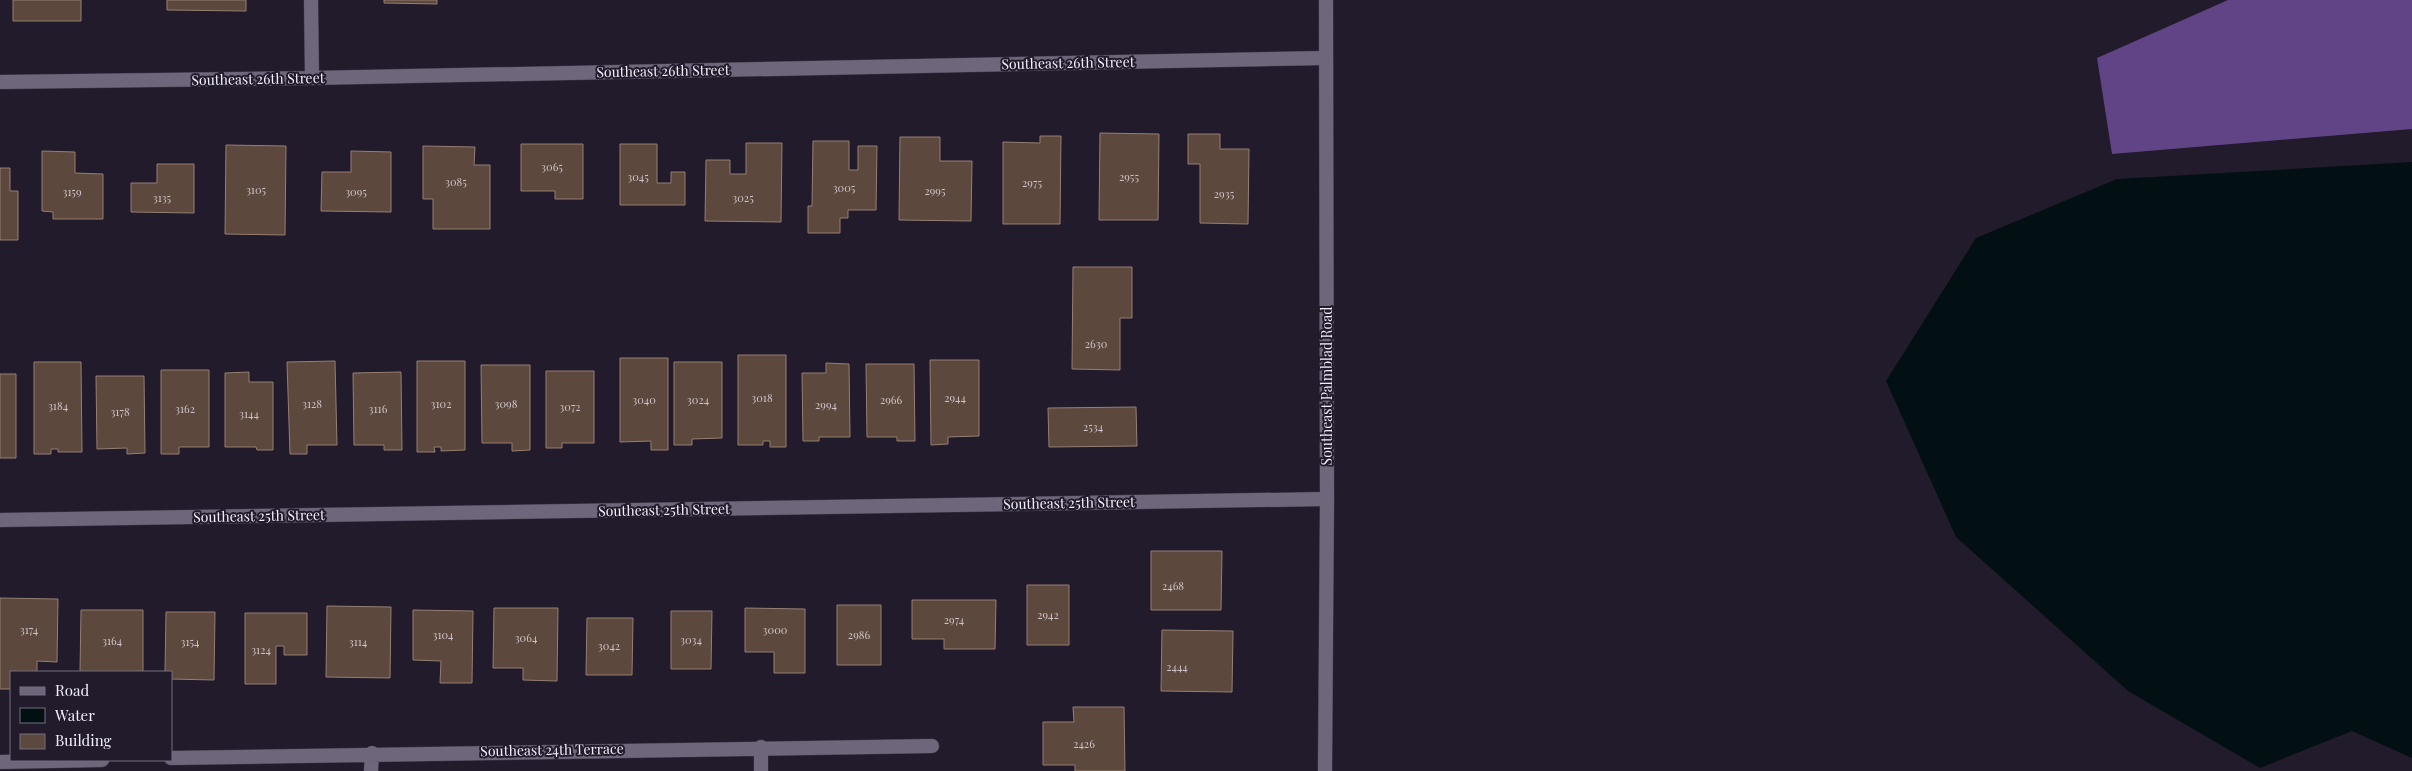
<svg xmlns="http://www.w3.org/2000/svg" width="2412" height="771" viewBox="0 0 2412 771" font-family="'Playfair Display',serif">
	<rect width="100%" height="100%" fill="#221b2c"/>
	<path fill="#614485" d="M 2228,0 L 2412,0 L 2412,129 L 2112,154 L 2097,58 Z"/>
	<path fill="#031013" d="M 2412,162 L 2412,758 L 2352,731 L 2260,768 L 2128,691 L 1956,537 L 1886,381 L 1976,238 L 2117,179 Z"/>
	<path fill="#5d483d" stroke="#967f73" d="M 13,0 L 81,0 L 81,21 L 13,21 Z
		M 167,0 L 246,0 L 246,11 L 167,10 Z
		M 384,0 L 437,0 L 437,4 L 384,3 Z
		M 1100,133 L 1159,134 L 1158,220 L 1099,220 Z
		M 1188,134 L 1220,134 L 1220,149 L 1249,149 L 1248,224 L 1200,223 L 1200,164 L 1188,164 Z
		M 1040,136 L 1061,136 L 1060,224 L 1003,224 L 1003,142 L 1040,143 Z
		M 900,137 L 940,137 L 940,161 L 972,161 L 971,221 L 899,220 Z
		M 813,141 L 849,141 L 849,170 L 858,170 L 858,146 L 877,146 L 876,210 L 848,210 L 848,218 L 840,218 L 840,233 L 808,233 L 808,206 L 812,206 Z
		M 746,143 L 782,143 L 781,222 L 705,221 L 706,160 L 730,160 L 730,174 L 746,174 Z
		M 521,144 L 583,144 L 583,199 L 555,199 L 555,191 L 521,191 Z
		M 620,144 L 657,144 L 657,183 L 671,183 L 671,172 L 685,172 L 685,205 L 620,205 Z
		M 226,145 L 286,146 L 285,235 L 225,234 Z
		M 423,146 L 475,147 L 474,165 L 490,165 L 490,229 L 433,229 L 433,199 L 423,199 Z
		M 42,151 L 75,152 L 75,173 L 103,174 L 103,219 L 53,219 L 53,212 L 42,211 Z
		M 351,151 L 391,152 L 391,212 L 321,211 L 322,172 L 351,172 Z
		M 157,164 L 194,164 L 194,213 L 131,212 L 131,183 L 157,183 Z
		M 0,168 L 10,168 L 10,191 L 18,191 L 18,240 L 0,240 Z
		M 1073,267 L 1132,267 L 1132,318 L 1120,318 L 1120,370 L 1072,369 Z
		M 738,355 L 786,355 L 786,447 L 770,447 L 770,441 L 763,441 L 763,445 L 738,445 Z
		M 620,358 L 668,358 L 668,450 L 651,450 L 651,441 L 620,442 Z
		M 930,360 L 979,360 L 979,436 L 948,437 L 948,444 L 931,445 Z
		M 335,361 L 337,445 L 307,445 L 307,454 L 290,454 L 287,362 Z
		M 417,361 L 465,361 L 465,450 L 441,451 L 441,447 L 434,447 L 435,452 L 417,452 Z
		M 34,362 L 81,362 L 82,452 L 58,452 L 58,449 L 51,449 L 51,454 L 34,454 Z
		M 674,362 L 722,362 L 722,438 L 692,439 L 692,445 L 674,445 Z
		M 826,363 L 849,364 L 850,437 L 819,437 L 819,441 L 803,441 L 802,373 L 826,373 Z
		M 866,364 L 914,364 L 915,441 L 897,441 L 897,437 L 867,437 Z
		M 481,365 L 530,365 L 530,450 L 512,451 L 512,443 L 482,443 Z
		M 161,370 L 209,370 L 209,447 L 179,447 L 179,454 L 161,454 Z
		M 546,371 L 594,371 L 594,443 L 562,443 L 562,448 L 546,448 Z
		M 249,372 L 249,382 L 273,382 L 273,450 L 257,450 L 256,447 L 225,447 L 225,373 Z
		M 401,372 L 402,450 L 384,450 L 384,445 L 354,445 L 353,373 Z
		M 0,374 L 16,374 L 16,458 L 0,458 Z
		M 96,376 L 144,376 L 145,453 L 127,454 L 127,448 L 97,449 Z
		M 1136,407 L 1137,446 L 1049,447 L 1048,408 Z
		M 1151,551 L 1222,551 L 1221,610 L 1151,610 Z
		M 1027,585 L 1069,585 L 1069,645 L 1027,645 Z
		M 0,598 L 58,599 L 57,662 L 37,661 L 37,672 L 11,672 L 11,689 L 0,689 Z
		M 912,600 L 996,600 L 995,649 L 944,649 L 944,639 L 912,639 Z
		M 837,605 L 881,605 L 881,665 L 837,665 Z
		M 327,606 L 391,607 L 390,678 L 326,677 Z
		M 494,608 L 558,608 L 557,681 L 523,680 L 523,668 L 493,668 Z
		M 745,608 L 805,609 L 805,673 L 774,673 L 774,652 L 745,652 Z
		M 81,610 L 143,610 L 143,672 L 80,672 Z
		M 413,610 L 473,611 L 472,683 L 440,683 L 441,661 L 413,660 Z
		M 671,611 L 712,611 L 711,669 L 671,669 Z
		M 166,612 L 215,612 L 214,680 L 171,679 L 171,672 L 165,672 Z
		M 245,613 L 307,613 L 307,655 L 284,655 L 284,646 L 276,646 L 276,684 L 245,684 Z
		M 587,618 L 633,618 L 632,675 L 586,675 Z
		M 1162,630 L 1233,631 L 1232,692 L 1161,691 Z
		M 1073,707 L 1124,707 L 1125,771 L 1075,771 L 1075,765 L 1043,765 L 1043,722 L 1074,722 Z"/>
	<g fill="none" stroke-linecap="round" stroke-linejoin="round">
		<g stroke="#3f3847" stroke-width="15">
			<path id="minor" d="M 311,0 L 312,78
				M 0,82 L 312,78 L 1326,58
				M 0,520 L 1327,499
				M 171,758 L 932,746
				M 0,762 L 102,760
				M 371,771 L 372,753
				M 761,771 L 761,747"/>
		</g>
		<g stroke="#3f3847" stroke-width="15">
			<path id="tertiary" d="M 1325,771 L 1327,499 L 1326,0"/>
		</g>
		<use href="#minor" stroke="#6e667a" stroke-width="14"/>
		<use href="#tertiary" stroke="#6e667a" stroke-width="14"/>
	</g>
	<g text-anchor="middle" stroke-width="4" stroke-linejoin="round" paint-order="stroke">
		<g font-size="11" fill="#cdc4cb">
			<text x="552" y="171">3065</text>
			<text x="638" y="181">3045</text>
			<text x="1129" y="181">2955</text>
			<text x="456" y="186">3085</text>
			<text x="1032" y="187">2975</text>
			<text x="844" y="192">3005</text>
			<text x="256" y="194">3105</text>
			<text x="935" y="195">2995</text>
			<text x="72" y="196">3159</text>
			<text x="356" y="196">3095</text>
			<text x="1224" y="198">2935</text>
			<text x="162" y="202">3135</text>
			<text x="743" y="202">3025</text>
			<text x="1096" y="348">2630</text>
			<text x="762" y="402">3018</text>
			<text x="955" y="402">2944</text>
			<text x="644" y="404">3040</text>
			<text x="698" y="404">3024</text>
			<text x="891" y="404">2966</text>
			<text x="312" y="408">3128</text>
			<text x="441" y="408">3102</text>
			<text x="506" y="408">3098</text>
			<text x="826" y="409">2994</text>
			<text x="58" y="410">3184</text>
			<text x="570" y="411">3072</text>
			<text x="185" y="413">3162</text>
			<text x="378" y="413">3116</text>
			<text x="120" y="416">3178</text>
			<text x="249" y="418">3144</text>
			<text x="1093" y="431">2534</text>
			<text x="1173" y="590">2468</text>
			<text x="1048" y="619">2942</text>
			<text x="954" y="624">2974</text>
			<text x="29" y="634">3174</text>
			<text x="775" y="634">3000</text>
			<text x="443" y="639">3104</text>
			<text x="859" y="639">2986</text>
			<text x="526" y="642">3064</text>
			<text x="691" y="644">3034</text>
			<text x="112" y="645">3164</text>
			<text x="190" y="646">3154</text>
			<text x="358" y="646">3114</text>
			<text x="609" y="650">3042</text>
			<text x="261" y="654">3124</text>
			<text x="1177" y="671">2444</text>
			<text x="1084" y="748">2426</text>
		</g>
		<g font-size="14" fill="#f2eefa" stroke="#221b2c">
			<text transform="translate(1068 63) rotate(-1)" y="5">Southeast 26th Street</text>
			<text transform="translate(663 71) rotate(-1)" y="5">Southeast 26th Street</text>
			<text transform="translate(258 79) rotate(-1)" y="5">Southeast 26th Street</text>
			<text transform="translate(1327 386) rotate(-90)" y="5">Southeast Palmblad Road</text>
			<text transform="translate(1069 503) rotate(-1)" y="5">Southeast 25th Street</text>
			<text transform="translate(664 510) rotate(-1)" y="5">Southeast 25th Street</text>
			<text transform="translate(259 516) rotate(-1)" y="5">Southeast 25th Street</text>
			<text transform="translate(552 750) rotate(-1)" y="5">Southeast 24th Terrace</text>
		</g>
	</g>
	<rect x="10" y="671" width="162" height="90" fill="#221b2c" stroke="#756f7e"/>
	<rect x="20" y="687" width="25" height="8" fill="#6e667a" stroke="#756f7e"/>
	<text x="55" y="696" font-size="15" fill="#f2eefa">Road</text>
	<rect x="20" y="708" width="25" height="15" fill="#031013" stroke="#756f7e"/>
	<text x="55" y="721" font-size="15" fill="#f2eefa">Water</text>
	<rect x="20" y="734" width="25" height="15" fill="#5d483d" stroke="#756f7e"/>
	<text x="55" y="746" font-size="15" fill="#f2eefa">Building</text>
</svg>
